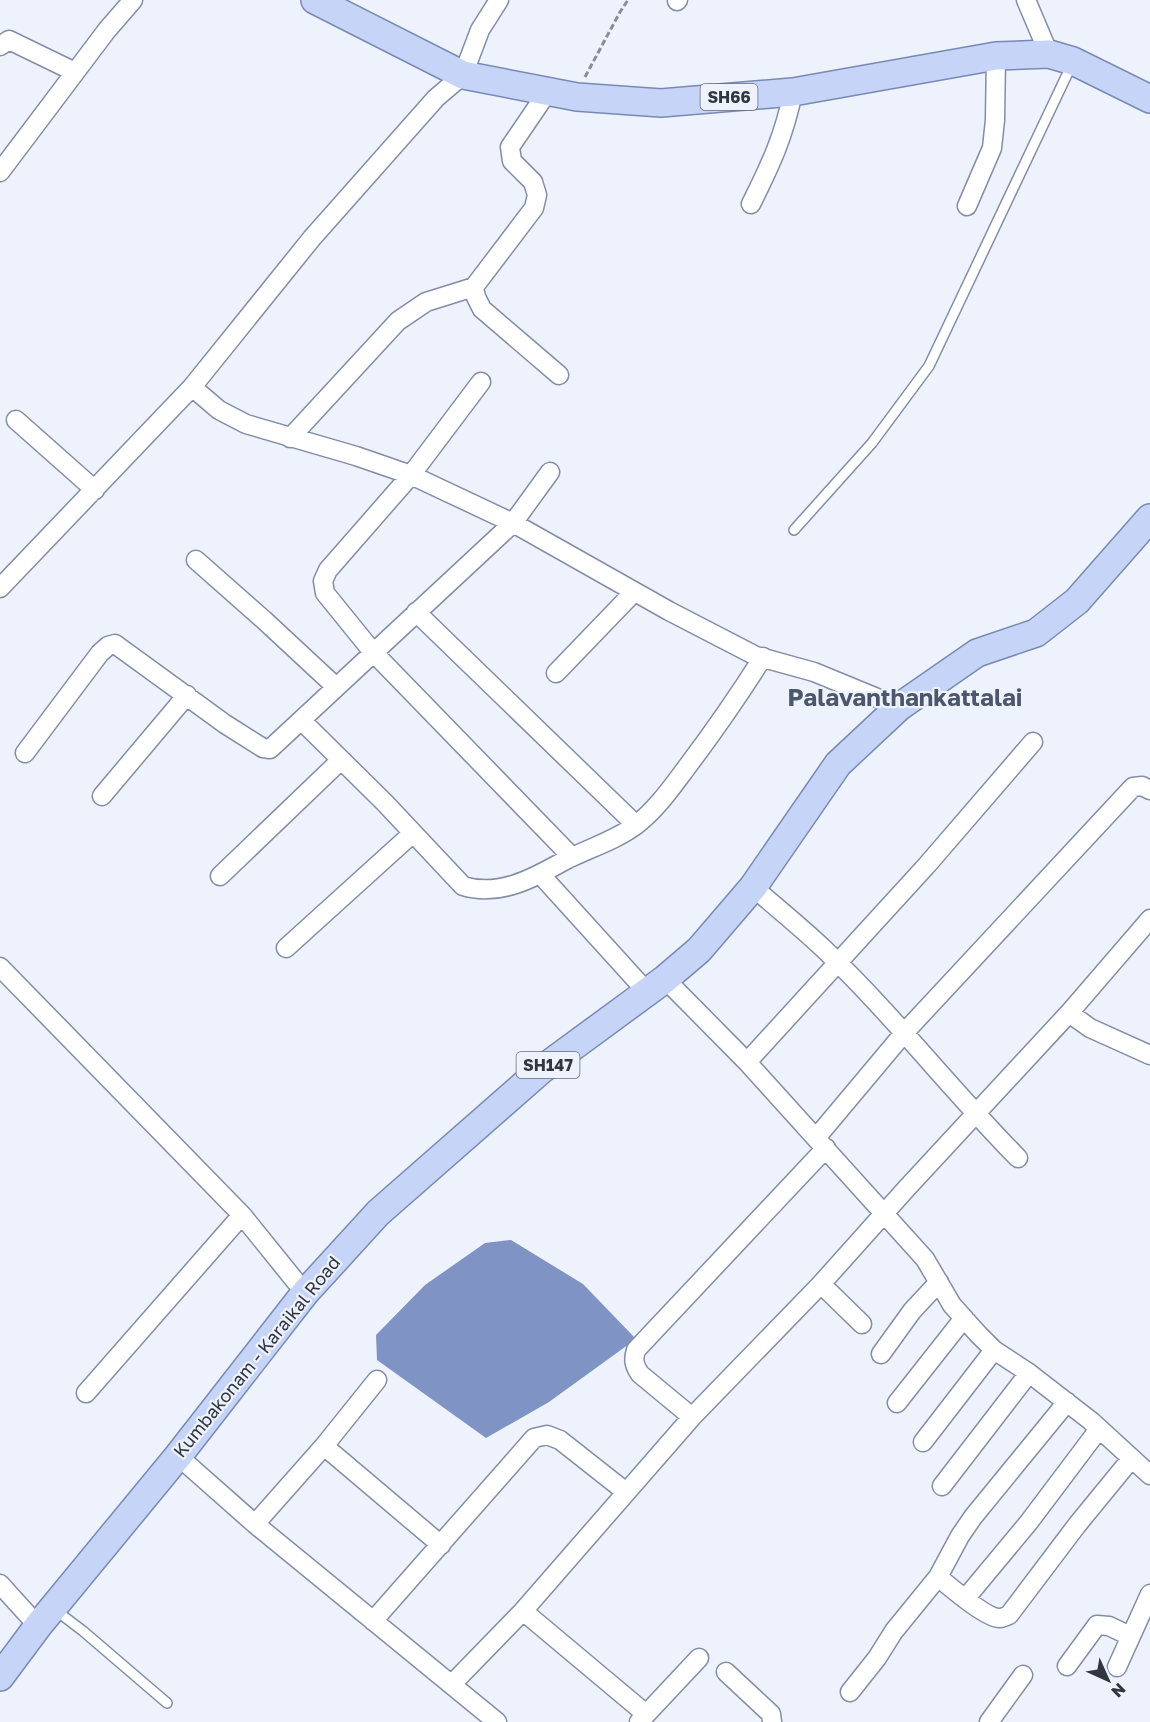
<svg xmlns="http://www.w3.org/2000/svg" width="1150" height="1722" viewBox="0 0 1150 1722" font-family="'Golos Text',sans-serif">
	<rect width="100%" height="100%" fill="#edf2fd"/>
	<path fill="#7f94c5" d="M 511,1240 L 583,1284 L 636,1339 L 549,1402 L 486,1438 L 377,1360 L 376,1335 L 425,1285 L 485,1243 Z"/>
	<g fill="none" stroke-linecap="round" stroke-linejoin="round">
		<g stroke="#828da6" stroke-width="12">
			<path id="service" d="M 794,530 L 872,443 L 929,366 L 1072,64
				M 54,1609 L 83,1631 L 167,1703"/>
		</g>
		<g stroke="#828da6" stroke-width="21">
			<path id="minor" d="M 1026,0 L 1049,54
				M 677,1 L 678,0
				M 0,46 L 9,40 L 75,72
				M 550,92 L 542,100 L 510,147 L 512,161 L 533,182 L 537,195 L 534,208 L 474,287 L 476,297 L 482,309 L 559,375
				M 0,172 L 107,30 L 133,0
				M 751,204 C 771,164 784,136 793,92
				M 967,206 L 992,148 L 995,120 L 996,56
				M 481,382 L 411,475 L 328,570 L 323,581 L 325,593 L 372,651 L 572,857
				M 192,387 L 219,410 L 246,424 L 356,456 L 411,475 L 513,523 L 669,611 L 756,656 L 814,672 L 899,707
				M 16,420 L 95,490
				M 290,438 L 398,321 L 426,302 L 474,287
				M 196,560 L 264,620 L 335,686
				M 0,588 L 192,387 L 312,238 L 436,98 L 463,75 L 480,30 L 499,0
				M 416,612 L 636,825
				M 556,673 L 634,592
				M 302,721 L 385,803 L 463,886 C 498,897 532,879 562,862 C 586,849 613,842 636,825 C 656,810 672,787 687,767 C 714,731 739,695 763,657
				M 25,753 L 100,653 L 108,646 L 115,644 L 225,724 L 263,748 L 270,749 L 513,523 L 550,472
				M 102,796 L 187,695
				M 540,874 L 647,992
				M 220,876 L 341,760
				M 753,887 C 777,908 802,928 825,950 C 893,1015 952,1091 1018,1158
				M 286,948 L 413,833
				M 0,967 L 242,1215 L 305,1293
				M 665,979 L 747,1062 L 925,1259 L 952,1305 L 978,1334 L 994,1350 L 1029,1373 L 1091,1421 L 1150,1475
				M 1069,1013 L 1090,1028 L 1150,1055
				M 747,1062 L 927,865 L 1033,742
				M 816,1138 L 904,1033 L 1133,787 L 1142,786 L 1150,790
				M 821,1284 L 862,1324
				M 881,1354 L 912,1311 L 939,1282
				M 86,1393 L 242,1215
				M 897,1403 L 964,1318
				M 692,1417 L 640,1374 C 634,1365 633,1360 636,1350 L 826,1148
				M 923,1442 L 994,1350
				M 324,1446 L 441,1545
				M 178,1456 L 255,1524 L 497,1722
				M 942,1486 L 1029,1373
				M 255,1524 L 324,1446 L 377,1380
				M 938,1577 C 949,1586 987,1619 1000,1618 C 1003,1618 1006,1616 1009,1615 L 1077,1525 L 1131,1459
				M 0,1584 L 38,1626
				M 965,1599 L 1029,1522 L 1099,1429
				M 523,1611 L 646,1714
				M 373,1621 L 534,1438 L 547,1435 L 560,1440 L 626,1492
				M 1067,1666 L 1097,1625 L 1109,1626 L 1130,1636
				M 1117,1667 L 1150,1594
				M 726,1672 L 771,1714 L 772,1722
				M 452,1684 L 523,1611 L 692,1417 L 821,1284 L 906,1189 L 1069,1013 L 1150,919
				M 850,1692 L 877,1658 L 894,1631 L 938,1577 L 960,1536 L 973,1517 L 1067,1402
				M 639,1722 L 699,1658
				M 989,1722 L 1023,1675"/>
		</g>
		<g stroke="#788ab3" stroke-width="30">
			<path id="primary" d="M 315,0 L 463,75 L 577,97 L 661,103 L 793,92 L 996,56 L 1049,54 L 1073,61 L 1150,99
				M 0,1677 L 38,1626 L 178,1456 L 305,1293 L 378,1213 L 541,1070 L 665,979 L 699,950 L 753,887 L 838,764 L 899,707 L 977,653 L 1036,633 L 1077,601 L 1150,518"/>
		</g>
		<path stroke="#888d98" stroke-width="3" stroke-dasharray="6 3" stroke-linecap="butt" d="M 585,77 L 620,12 L 628,0"/>
		<use href="#service" stroke="#fff" stroke-width="9"/>
		<use href="#minor" stroke="#fff" stroke-width="18"/>
		<use href="#primary" stroke="#c5d4f7" stroke-width="27"/>
	</g>
	<g text-anchor="middle" stroke-width="4.5" stroke-linejoin="round" paint-order="stroke">
		<g fill="#edf2fd" stroke="#696e79" stroke-width="1.5">
			<rect x="700.5" y="84" width="57" height="26" rx="4.5"/>
			<rect x="516.5" y="1052" width="63" height="26" rx="4.5"/>
		</g>
		<g font-size="16" font-weight="bold" fill="#313641">
			<text x="729" y="103">SH66</text>
			<text x="548" y="1071">SH147</text>
		</g>
		<g font-size="18" fill="#313641" stroke="#edf2fd">
			<text transform="translate(257 1357) rotate(-51)" y="6">Kumbakonam - Karaikal Road</text>
		</g>
		<g font-size="24" font-weight="bold" fill="#4c566d" stroke="#edf2fd">
			<text x="905" y="706">Palavanthankattalai</text>
		</g>
	</g>
	<g transform="translate(1108 1680) rotate(135)" stroke="#edf2fd" stroke-width="4.5" paint-order="stroke">
	<path d="M0-4.5L10 22L0 15L-10 22Z" fill="#313641"/>
	<text y="-9" font-size="16" font-weight="bold" text-anchor="middle" fill="#313641">N</text>
	</g>
</svg>
